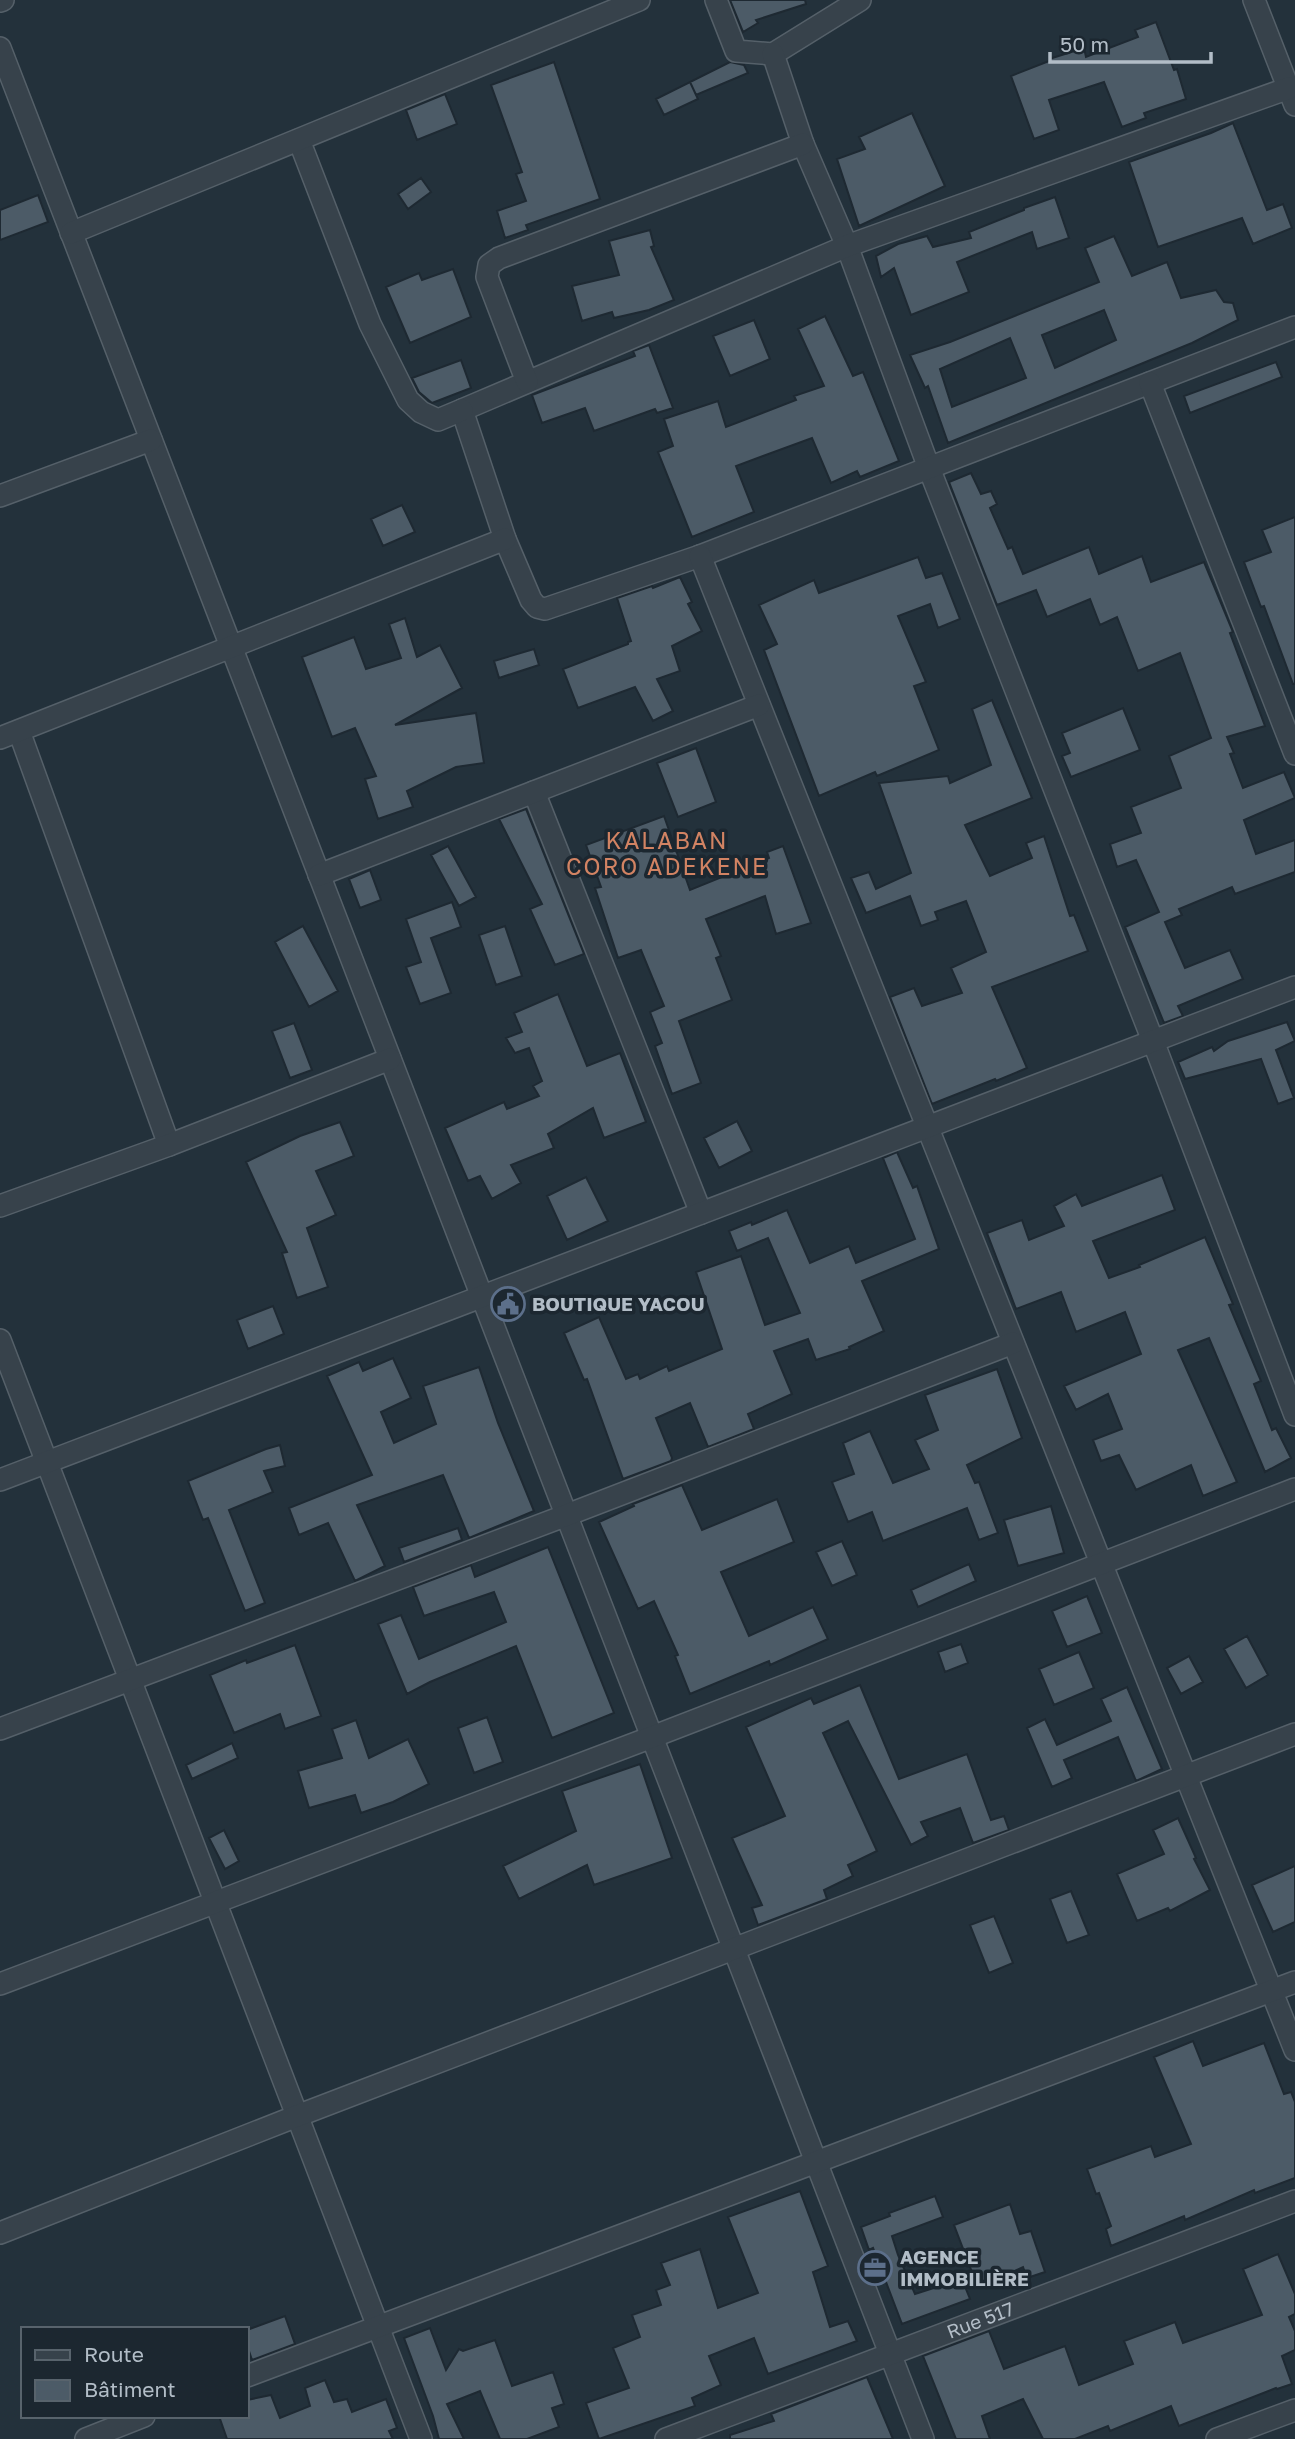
<svg xmlns="http://www.w3.org/2000/svg" width="1295" height="2439" viewBox="0 0 1295 2439" font-family="'Golos Text',sans-serif">
	<rect width="100%" height="100%" fill="#23313b"/>
	<path fill="#4c5b67" stroke="#1e2932" stroke-width="2" fill-rule="evenodd" d="M 730,0 L 805,0 L 806,4 L 756,20 L 758,23 L 743,32 Z
		M 1156,22 L 1174,70 L 1177,69 L 1186,99 L 1144,113 L 1146,118 L 1122,127 L 1104,82 L 1049,100 L 1059,130 L 1034,139 L 1011,76 L 1049,61 L 1049,59 L 1084,48 L 1086,57 L 1138,37 L 1135,30 Z
		M 554,62 L 600,199 L 526,225 L 528,230 L 505,238 L 497,211 L 526,201 L 516,174 L 522,172 L 491,85 Z
		M 730,62 L 744,65 L 748,73 L 696,95 L 690,82 Z
		M 690,82 L 698,99 L 664,115 L 656,99 Z
		M 445,94 L 457,124 L 417,140 L 406,110 Z
		M 912,113 L 945,186 L 859,226 L 837,159 L 865,149 L 859,137 Z
		M 1233,123 L 1267,210 L 1283,204 L 1292,228 L 1253,244 L 1242,218 L 1158,247 L 1129,162 L 1211,133 Z
		M 421,178 L 431,192 L 408,209 L 398,194 Z
		M 38,195 L 48,222 L 0,240 L 0,210 Z
		M 1055,197 L 1069,238 L 1037,249 L 1032,232 L 957,262 L 969,292 L 911,315 L 894,268 L 881,277 L 876,256 L 898,244 L 927,236 L 933,247 L 971,238 L 969,232 L 1024,210 L 1024,208 Z
		M 650,230 L 654,246 L 651,247 L 674,300 L 649,310 L 614,318 L 612,312 L 582,321 L 572,286 L 619,275 L 609,241 Z
		M 1114,236 L 1132,276 L 1167,262 L 1181,298 L 1216,290 L 1224,302 L 1233,303 L 1238,320 L 1192,343 L 948,443 L 928,386 L 925,388 L 910,355 L 950,342 L 1099,282 L 1085,248 ZM 1104,310 L 1116,340 L 1055,368 L 1042,335 ZM 1010,338 L 1026,378 L 952,407 L 940,369 Z
		M 453,269 L 471,317 L 410,343 L 386,287 L 419,273 L 422,280 Z
		M 825,316 L 853,376 L 863,372 L 899,461 L 860,477 L 857,471 L 831,483 L 812,438 L 736,466 L 754,512 L 692,537 L 658,452 L 673,446 L 664,419 L 718,401 L 726,427 L 796,400 L 794,396 L 824,386 L 798,329 Z
		M 754,320 L 770,359 L 730,376 L 713,336 Z
		M 649,345 L 673,408 L 657,413 L 655,409 L 594,431 L 585,408 L 542,423 L 532,395 L 635,356 L 633,351 Z
		M 461,360 L 471,388 L 432,403 L 419,392 L 412,378 Z
		M 1276,362 L 1282,377 L 1190,413 L 1184,396 Z
		M 971,473 L 981,494 L 991,491 L 997,504 L 990,508 L 1008,549 L 1012,547 L 1023,574 L 1089,547 L 1099,574 L 1142,556 L 1151,582 L 1204,562 L 1233,632 L 1230,633 L 1265,726 L 1227,737 L 1234,753 L 1230,754 L 1243,788 L 1284,772 L 1295,798 L 1244,820 L 1256,854 L 1295,840 L 1295,872 L 1235,894 L 1232,887 L 1179,909 L 1182,915 L 1165,922 L 1185,968 L 1230,950 L 1243,979 L 1178,1006 L 1183,1016 L 1164,1023 L 1125,927 L 1159,912 L 1136,860 L 1117,867 L 1110,844 L 1141,833 L 1131,807 L 1181,788 L 1169,756 L 1211,738 L 1180,653 L 1138,671 L 1117,617 L 1100,625 L 1090,599 L 1047,617 L 1036,590 L 997,605 L 949,482 Z
		M 402,505 L 415,532 L 383,546 L 371,519 Z
		M 1295,517 L 1295,684 L 1293,684 L 1264,606 L 1261,607 L 1244,562 L 1271,552 L 1262,530 Z
		M 918,557 L 926,578 L 942,573 L 960,619 L 938,628 L 930,604 L 898,616 L 926,682 L 914,686 L 939,750 L 877,776 L 875,772 L 819,796 L 764,650 L 777,644 L 759,605 L 814,580 L 819,593 Z
		M 680,577 L 692,602 L 688,604 L 702,631 L 672,646 L 680,671 L 657,679 L 673,711 L 653,721 L 635,687 L 578,708 L 563,669 L 628,644 L 628,642 L 631,641 L 617,598 L 652,586 L 653,588 Z
		M 405,618 L 417,657 L 440,645 L 462,688 L 395,725 L 476,713 L 484,763 L 456,767 L 407,791 L 413,807 L 378,819 L 365,779 L 376,776 L 355,728 L 332,737 L 302,657 L 354,637 L 366,669 L 401,658 L 389,624 Z
		M 534,649 L 539,665 L 499,678 L 494,661 Z
		M 992,700 L 1032,798 L 965,825 L 990,876 L 1032,858 L 1026,843 L 1044,836 L 1070,916 L 1074,915 L 1088,951 L 992,987 L 1027,1068 L 996,1081 L 995,1079 L 932,1104 L 890,997 L 914,988 L 922,1006 L 962,993 L 951,968 L 986,952 L 966,901 L 935,912 L 938,920 L 921,926 L 910,896 L 866,913 L 851,878 L 869,872 L 876,889 L 911,873 L 879,783 L 948,776 L 950,783 L 991,765 L 972,709 Z
		M 1123,708 L 1140,750 L 1071,777 L 1062,756 L 1070,753 L 1062,733 Z
		M 696,748 L 716,802 L 678,817 L 657,763 Z
		M 526,809 L 584,954 L 555,965 L 530,909 L 542,904 L 499,819 Z
		M 664,816 L 690,890 L 769,858 L 767,852 L 783,846 L 811,923 L 776,934 L 765,896 L 706,919 L 721,956 L 716,958 L 732,1000 L 679,1021 L 701,1083 L 672,1094 L 655,1046 L 662,1043 L 650,1012 L 664,1006 L 641,950 L 618,958 L 595,888 L 601,887 L 586,845 Z
		M 448,846 L 476,897 L 459,906 L 431,855 Z
		M 370,870 L 381,900 L 360,908 L 349,879 Z
		M 452,902 L 461,927 L 431,938 L 451,993 L 420,1004 L 406,967 L 421,962 L 406,919 Z
		M 303,926 L 338,991 L 309,1007 L 275,942 Z
		M 505,926 L 522,976 L 496,985 L 479,935 Z
		M 558,994 L 587,1066 L 620,1053 L 646,1122 L 604,1138 L 593,1108 L 548,1134 L 554,1148 L 511,1165 L 521,1183 L 492,1199 L 480,1176 L 468,1181 L 445,1128 L 504,1102 L 507,1109 L 539,1096 L 533,1086 L 542,1081 L 529,1048 L 515,1053 L 506,1038 L 522,1032 L 514,1013 Z
		M 1287,1022 L 1295,1041 L 1276,1050 L 1294,1098 L 1278,1104 L 1261,1059 L 1185,1079 L 1178,1062 L 1212,1047 L 1214,1051 L 1228,1041 Z
		M 294,1023 L 312,1070 L 290,1078 L 272,1031 Z
		M 737,1121 L 752,1151 L 719,1168 L 704,1138 Z
		M 340,1122 L 354,1156 L 316,1171 L 336,1215 L 307,1228 L 328,1287 L 297,1298 L 282,1253 L 287,1252 L 246,1162 L 300,1136 Z
		M 897,1152 L 913,1188 L 917,1186 L 939,1249 L 862,1281 L 884,1331 L 849,1347 L 850,1349 L 816,1360 L 808,1339 L 774,1351 L 792,1394 L 748,1414 L 754,1429 L 708,1447 L 690,1403 L 656,1418 L 672,1458 L 671,1461 L 623,1479 L 587,1379 L 584,1380 L 564,1333 L 599,1317 L 626,1379 L 638,1374 L 640,1379 L 667,1366 L 669,1371 L 722,1349 L 696,1272 L 741,1256 L 765,1325 L 800,1313 L 768,1238 L 737,1251 L 729,1231 L 751,1222 L 752,1225 L 787,1210 L 810,1263 L 849,1246 L 856,1263 L 915,1239 L 883,1158 Z
		M 1162,1175 L 1175,1210 L 1093,1241 L 1109,1278 L 1140,1267 L 1139,1265 L 1205,1237 L 1233,1304 L 1229,1305 L 1261,1381 L 1254,1384 L 1272,1430 L 1276,1428 L 1291,1458 L 1265,1472 L 1209,1338 L 1178,1350 L 1237,1482 L 1203,1496 L 1191,1465 L 1136,1490 L 1119,1455 L 1101,1461 L 1093,1440 L 1122,1429 L 1108,1394 L 1076,1410 L 1064,1386 L 1141,1354 L 1125,1312 L 1076,1332 L 1061,1292 L 1016,1309 L 987,1233 L 1022,1220 L 1029,1240 L 1064,1226 L 1054,1206 L 1076,1194 L 1082,1206 Z
		M 586,1177 L 608,1221 L 567,1240 L 547,1196 Z
		M 273,1306 L 284,1334 L 248,1349 L 237,1320 Z
		M 393,1358 L 411,1398 L 381,1412 L 394,1443 L 436,1424 L 423,1386 L 479,1367 L 498,1423 L 534,1511 L 469,1538 L 443,1475 L 357,1505 L 385,1566 L 355,1581 L 328,1523 L 299,1535 L 289,1508 L 372,1475 L 327,1376 L 359,1362 L 363,1371 Z
		M 997,1369 L 1022,1438 L 967,1465 L 975,1483 L 979,1482 L 998,1533 L 979,1540 L 967,1508 L 883,1541 L 872,1512 L 848,1522 L 832,1482 L 854,1474 L 843,1443 L 870,1431 L 893,1483 L 929,1469 L 915,1440 L 938,1430 L 925,1395 Z
		M 280,1445 L 285,1466 L 264,1471 L 273,1492 L 229,1510 L 265,1603 L 245,1611 L 208,1518 L 203,1520 L 188,1481 L 266,1449 Z
		M 682,1485 L 702,1530 L 777,1499 L 794,1542 L 721,1572 L 749,1636 L 813,1607 L 828,1639 L 770,1665 L 769,1661 L 690,1694 L 675,1656 L 678,1655 L 654,1601 L 638,1609 L 599,1522 L 634,1506 L 633,1504 Z
		M 1051,1506 L 1064,1553 L 1018,1566 L 1004,1520 Z
		M 458,1528 L 462,1540 L 404,1562 L 399,1548 Z
		M 842,1541 L 857,1575 L 832,1586 L 816,1552 Z
		M 548,1547 L 614,1713 L 552,1738 L 516,1646 L 430,1682 L 407,1694 L 378,1624 L 401,1615 L 419,1659 L 506,1622 L 494,1592 L 424,1616 L 413,1587 L 471,1565 L 475,1577 Z
		M 969,1564 L 976,1581 L 918,1607 L 911,1590 Z
		M 1087,1596 L 1102,1633 L 1067,1647 L 1052,1611 Z
		M 1247,1636 L 1268,1675 L 1246,1688 L 1224,1649 Z
		M 961,1644 L 968,1663 L 945,1672 L 938,1652 Z
		M 295,1645 L 321,1716 L 285,1729 L 280,1714 L 234,1733 L 210,1675 L 246,1660 L 247,1663 Z
		M 1079,1652 L 1094,1688 L 1054,1705 L 1039,1669 Z
		M 1189,1656 L 1203,1682 L 1181,1694 L 1167,1668 Z
		M 860,1685 L 899,1779 L 967,1754 L 991,1820 L 1004,1816 L 1009,1830 L 973,1843 L 960,1808 L 921,1822 L 928,1836 L 911,1845 L 848,1721 L 823,1733 L 877,1851 L 848,1865 L 853,1876 L 824,1890 L 827,1899 L 758,1925 L 752,1908 L 762,1905 L 732,1838 L 785,1816 L 746,1727 L 811,1698 L 814,1704 Z
		M 1127,1687 L 1162,1769 L 1136,1781 L 1118,1737 L 1064,1760 L 1072,1778 L 1052,1787 L 1027,1728 L 1045,1719 L 1057,1745 L 1111,1721 L 1101,1699 Z
		M 487,1717 L 503,1762 L 474,1773 L 458,1728 Z
		M 356,1720 L 369,1758 L 408,1739 L 429,1784 L 393,1802 L 361,1813 L 355,1795 L 309,1808 L 298,1771 L 342,1758 L 332,1729 Z
		M 232,1743 L 238,1758 L 192,1779 L 186,1765 Z
		M 640,1764 L 672,1858 L 594,1885 L 587,1865 L 519,1899 L 503,1866 L 576,1831 L 562,1791 Z
		M 1178,1818 L 1196,1858 L 1194,1859 L 1210,1890 L 1170,1911 L 1168,1908 L 1137,1921 L 1117,1874 L 1164,1854 L 1153,1830 Z
		M 224,1830 L 239,1861 L 225,1869 L 209,1838 Z
		M 1295,1866 L 1295,1922 L 1273,1932 L 1252,1885 Z
		M 1071,1891 L 1089,1935 L 1067,1943 L 1050,1899 Z
		M 994,1916 L 1013,1963 L 989,1973 L 970,1925 Z
		M 1193,2041 L 1203,2066 L 1264,2043 L 1284,2094 L 1291,2092 L 1295,2102 L 1295,2178 L 1255,2193 L 1254,2190 L 1185,2220 L 1184,2216 L 1111,2246 L 1106,2229 L 1111,2226 L 1099,2193 L 1096,2194 L 1087,2169 L 1151,2146 L 1155,2157 L 1191,2144 L 1154,2057 Z
		M 800,2191 L 828,2266 L 813,2272 L 830,2327 L 848,2321 L 857,2341 L 768,2374 L 754,2338 L 709,2356 L 721,2385 L 692,2398 L 695,2406 L 599,2439 L 586,2403 L 629,2388 L 613,2348 L 640,2337 L 632,2315 L 661,2305 L 656,2290 L 670,2285 L 661,2263 L 700,2249 L 718,2308 L 758,2293 L 728,2217 Z
		M 935,2196 L 943,2217 L 892,2236 L 898,2255 L 915,2294 L 962,2279 L 970,2299 L 902,2324 L 873,2248 L 869,2250 L 861,2227 L 890,2216 L 889,2213 Z
		M 1010,2204 L 1020,2234 L 1031,2231 L 1045,2272 L 1027,2278 L 1023,2267 L 978,2288 L 954,2225 Z
		M 1278,2254 L 1295,2294 L 1295,2314 L 1289,2317 L 1295,2331 L 1295,2350 L 1282,2356 L 1292,2384 L 1277,2389 L 1276,2388 L 1179,2426 L 1171,2406 L 1110,2431 L 1108,2426 L 1075,2439 L 1043,2439 L 1023,2399 L 982,2416 L 990,2439 L 956,2439 L 923,2356 L 989,2331 L 1004,2369 L 1065,2346 L 1079,2385 L 1133,2364 L 1124,2341 L 1175,2322 L 1183,2343 L 1262,2315 L 1243,2269 Z
		M 285,2316 L 295,2344 L 252,2360 L 247,2345 L 247,2330 Z
		M 430,2328 L 446,2370 L 459,2349 L 463,2351 L 495,2340 L 512,2386 L 553,2372 L 564,2404 L 552,2408 L 559,2427 L 527,2439 L 500,2439 L 480,2391 L 447,2404 L 464,2439 L 439,2439 L 433,2416 L 404,2338 Z
		M 867,2377 L 893,2439 L 730,2439 L 730,2435 L 774,2421 L 771,2414 Z
		M 325,2380 L 334,2402 L 347,2399 L 352,2412 L 386,2399 L 397,2428 L 389,2431 L 393,2439 L 227,2439 L 219,2416 L 247,2416 L 247,2400 L 271,2395 L 280,2418 L 310,2406 L 305,2388 Z"/>
	<g fill="none" stroke-linecap="round" stroke-linejoin="round">
		<g stroke="#556069" stroke-width="24">
			<g id="street">
				<path d="M 716,0 L 736,51 L 773,54 L 860,0"/>
				<path d="M 1254,0 L 1295,105"/>
				<path d="M 0,1 L 3,0"/>
				<path d="M 0,48 L 923,2439"/>
				<path d="M 773,54 L 803,144 L 847,246 L 929,468 L 1153,1041 L 1295,1415"/>
				<path d="M 1289,88 L 847,246 L 462,410 L 505,539 L 531,600 L 537,607 L 545,609 L 700,556 L 1295,327"/>
				<path d="M 299,140 L 370,324 L 408,400 L 421,412 L 438,420 L 462,410"/>
				<path d="M 71,233 L 639,0"/>
				<path d="M 527,382 L 487,277 L 489,265 L 499,258 L 803,144"/>
				<path d="M 1150,383 L 1295,754"/>
				<path d="M 0,496 L 151,440"/>
				<path d="M 700,556 L 1295,2050"/>
				<path d="M 19,731 L 169,1145"/>
				<path d="M 0,738 L 505,539"/>
				<path d="M 534,792 L 701,1213"/>
				<path d="M 319,875 L 759,705"/>
				<path d="M 0,1206 L 169,1145 L 390,1059"/>
				<path d="M 0,1340 L 421,2439"/>
				<path d="M 0,1480 L 1295,987"/>
				<path d="M 0,1729 L 567,1515 L 1013,1343"/>
				<path d="M 0,1984 L 652,1737 L 1295,1489"/>
				<path d="M 0,2233 L 297,2116 L 1295,1734"/>
				<path d="M 247,2376 L 1295,1982"/>
				<path d="M 86,2439 L 144,2416"/>
				<path id="s1" d="M 666,2439 L 1295,2201"/>
				<path d="M 1217,2439 L 1295,2410"/>
			</g>
		</g>
		<use href="#street" stroke="#37424b" stroke-width="21"/>
	</g>
	<defs>
		<g id="civic-ring" transform="scale(1.75)"><circle r="9.5" fill="#1c2730" stroke="#5c6f8a" stroke-width="1.5"/><path d="M-.6-6.5H3V-4.5H.6V-3L4-1V1h2V6H-6V1h2V-1L-.6-3ZM-1.2 2.5V6h2.4V2.5Z" fill="#5c6f8a"/></g>
		<g id="office-ring" transform="scale(1.75)"><circle r="9.5" fill="#1c2730" stroke="#5c6f8a" stroke-width="1.5"/><path d="M-6-3h4V-5.5h4V-3h4V5H-6ZM-1-4.5V-3h2v-1.5ZM-6 0V1H6V0Z" fill="#5c6f8a"/></g>
	</defs>
	<g fill-rule="evenodd">
		<use href="#civic-ring" x="508" y="1304"/>
		<use href="#office-ring" x="875" y="2268"/>
	</g>
	<g text-anchor="middle" stroke-width="7" stroke-linejoin="round" paint-order="stroke">
		<g font-size="19" font-weight="bold" fill="#b2bdc7" stroke="#1c2730" text-anchor="start">
			<text x="532" y="1311">BOUTIQUE YACOU</text>
			<text x="900" y="2264">AGENCE<tspan x="900" dy="22">IMMOBILIÈRE</tspan></text>
		</g>
		<g font-size="19" fill="#b2bdc7" stroke="#1c2730">
			<text dy="7" stroke="none"><textPath href="#s1" startOffset="336">Rue 517</textPath></text>
		</g>
		<g font-size="23" letter-spacing="2" fill="#d28363" stroke="#1c2730">
			<text x="667" y="849">KALABAN<tspan x="667" dy="26">CORO ADEKENE</tspan></text>
		</g>
	</g>
	<rect x="21" y="2327" width="228" height="91" fill="#1c2730" stroke="#58636c" stroke-width="2"/>
	<rect x="35" y="2350" width="35" height="10" fill="#37424b" stroke="#58636c" stroke-width="2"/>
	<text x="84" y="2362" font-size="21" fill="#b2bdc7">Route</text>
	<rect x="35" y="2380" width="35" height="21" fill="#4c5b67" stroke="#58636c" stroke-width="2"/>
	<text x="84" y="2397" font-size="21" fill="#b2bdc7">Bâtiment</text>
	<path d="M1050 52v10h161v-10" fill="none" stroke="#b2bdc7" stroke-width="3.5"/>
	<text x="1060" y="52" font-size="21" fill="#b2bdc7" stroke="#1c2730" stroke-width="5" paint-order="stroke">50 m</text>
</svg>
